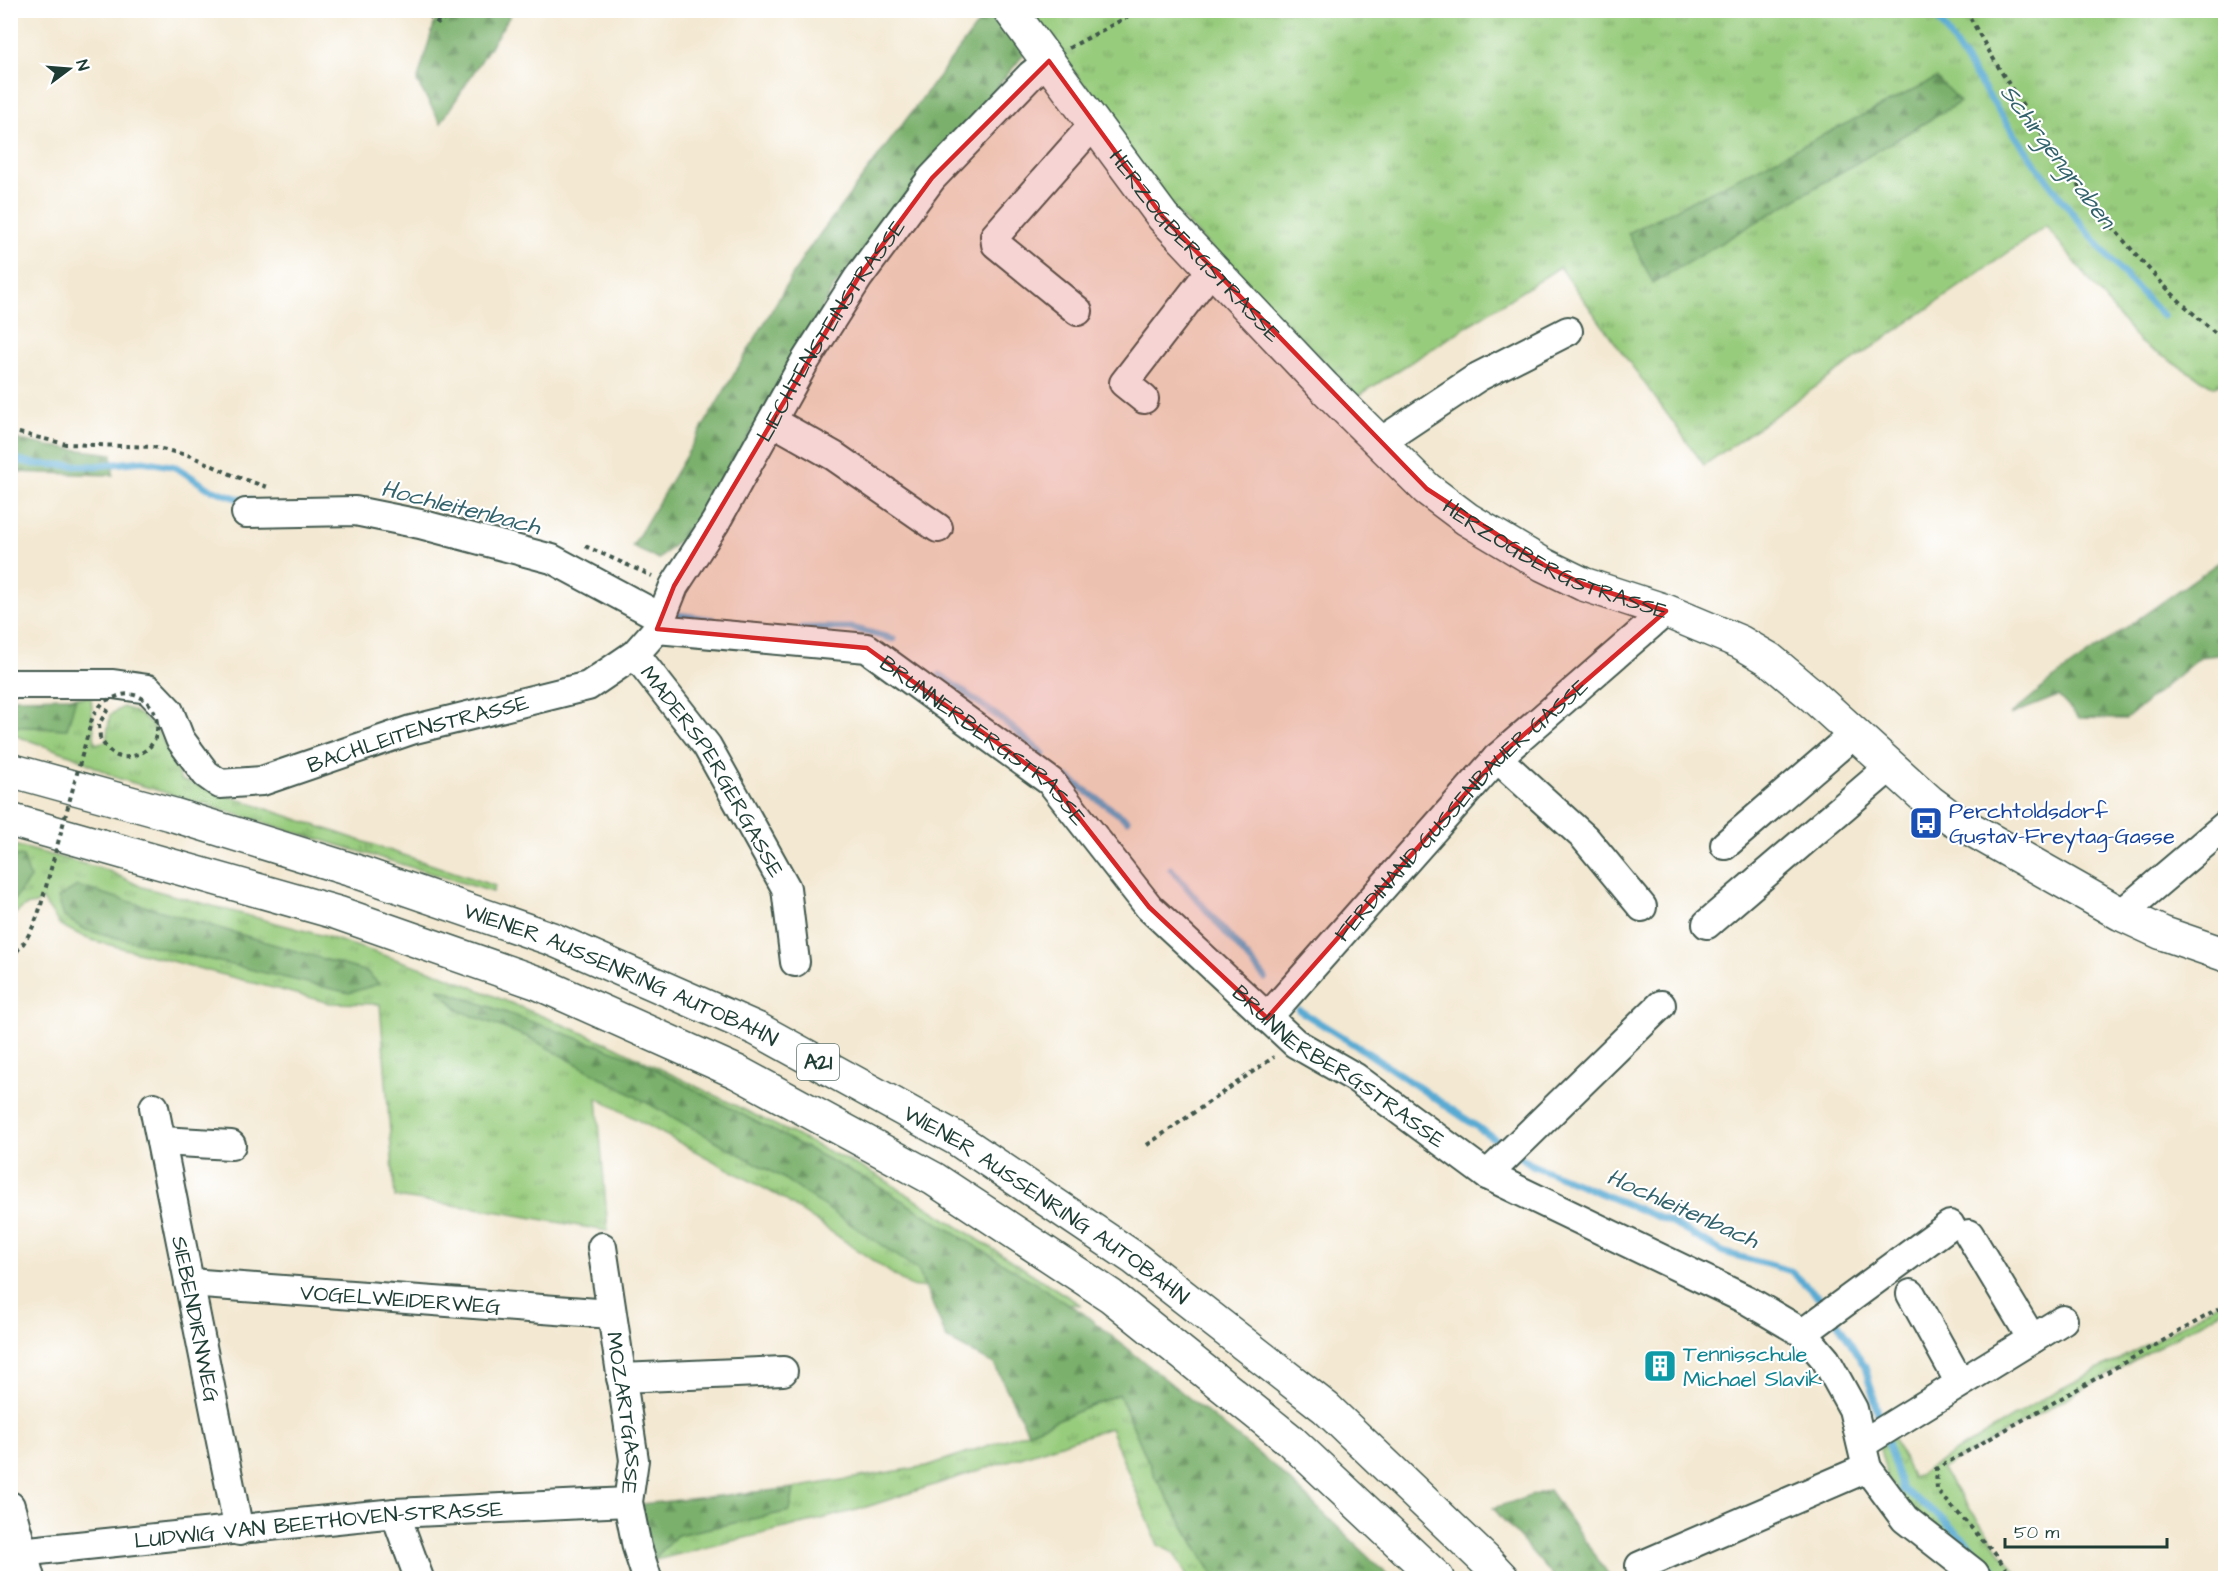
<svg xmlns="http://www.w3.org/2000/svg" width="2236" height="1589" viewBox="0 0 2236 1589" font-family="'Architects Daughter',sans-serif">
	<defs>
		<pattern id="grass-tufts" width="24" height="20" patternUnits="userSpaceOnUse" patternTransform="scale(1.5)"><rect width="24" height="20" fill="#98cc7d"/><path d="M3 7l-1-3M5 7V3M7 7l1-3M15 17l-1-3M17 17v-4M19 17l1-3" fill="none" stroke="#7ba767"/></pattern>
		<pattern id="forest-firs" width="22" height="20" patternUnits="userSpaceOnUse" patternTransform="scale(1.5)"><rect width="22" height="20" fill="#7ab06c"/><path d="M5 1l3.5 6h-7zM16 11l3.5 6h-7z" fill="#63905a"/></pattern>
	</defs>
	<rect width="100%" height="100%" fill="#fff"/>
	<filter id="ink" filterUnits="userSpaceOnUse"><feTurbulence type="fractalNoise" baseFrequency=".0167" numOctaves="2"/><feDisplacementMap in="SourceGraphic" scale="12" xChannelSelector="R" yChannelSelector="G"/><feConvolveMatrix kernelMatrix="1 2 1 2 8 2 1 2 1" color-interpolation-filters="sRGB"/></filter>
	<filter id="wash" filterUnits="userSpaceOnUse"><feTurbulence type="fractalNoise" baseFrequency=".008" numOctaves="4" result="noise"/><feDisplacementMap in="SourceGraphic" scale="24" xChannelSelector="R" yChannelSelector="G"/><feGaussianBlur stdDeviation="1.35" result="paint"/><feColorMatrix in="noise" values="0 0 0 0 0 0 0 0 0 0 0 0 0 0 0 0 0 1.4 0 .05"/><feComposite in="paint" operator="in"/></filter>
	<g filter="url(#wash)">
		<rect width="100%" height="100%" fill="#f3e8d1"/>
		<path fill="url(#grass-tufts)" stroke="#5c8458" stroke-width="1.5" d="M 1031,11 L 2225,11 L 2225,379 L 2214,387 L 2139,342 L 2046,226 L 1704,465 L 1560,267 L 1358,396 L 1171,207 Z
			M 76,697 L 91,697 L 95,744 L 106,741 L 110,715 L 123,707 C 160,718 166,749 181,780 L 495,886 L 493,892 L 117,778 L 73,756 L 11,734 L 10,726 L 67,729 Z
			M 10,844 L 107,870 L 142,887 L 328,937 L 441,974 L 612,1045 L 877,1175 L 1081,1305 L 910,1286 L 782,1198 L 597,1098 L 608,1231 L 482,1209 L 395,1197 L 380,1004 L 330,1003 L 88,939 L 60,925 L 42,899 L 36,904 L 25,906 L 11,917 Z
			M 2225,1299 L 2225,1309 L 1941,1469 L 2020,1578 L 1986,1578 L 1921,1519 L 1888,1480 L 1879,1446 L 1893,1437 L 1913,1478 L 2047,1396 L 2154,1341 Z
			M 1119,1394 L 1155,1477 L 1215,1578 L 1188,1578 L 1174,1553 L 1158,1545 L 1110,1428 L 857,1510 L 652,1561 L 677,1535 L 790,1511 L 794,1488 L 927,1466 L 1028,1432 Z"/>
		<path fill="url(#forest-firs)" stroke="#4c7650" stroke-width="1.5" d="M 438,11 L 513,11 L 441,123 L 417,82 Z
			M 987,12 L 1025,53 L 834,287 L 700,520 L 659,559 L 632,547 L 805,254 Z
			M 1937,78 L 1960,102 L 1653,283 L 1628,233 Z
			M 11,438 L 49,446 L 112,454 L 113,475 L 11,472 Z
			M 2225,558 L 2225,654 L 2200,657 L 2126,719 L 2079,718 L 2058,696 L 2010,715 L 2053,679 Z
			M 76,697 L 67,729 L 11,726 L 10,698 Z
			M 11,855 L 23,857 L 30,878 L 14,900 L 11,902 Z
			M 77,886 L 367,972 L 379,984 L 349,993 L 86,930 L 64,917 L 58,898 Z
			M 437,988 L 636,1059 L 872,1182 L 1083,1313 L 1275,1467 L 1391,1578 L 1215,1578 L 1155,1477 L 1119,1394 L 1028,1432 L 994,1364 L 947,1339 L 918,1270 L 781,1177 L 530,1038 L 460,1011 Z
			M 794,1488 L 790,1511 L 677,1535 L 652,1561 L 642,1504 Z
			M 1549,1490 L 1611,1578 L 1555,1578 L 1493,1508 Z"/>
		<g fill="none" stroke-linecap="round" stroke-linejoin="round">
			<path stroke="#58aad3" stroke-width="7" d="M 1933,10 C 2002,119 2072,225 2163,316
				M 10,458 L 35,464 L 94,466 L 143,461 L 176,467 L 208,488 L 242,500 L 250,500
				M 672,611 L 678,615 L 713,620
				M 802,628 L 852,628 L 893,639
				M 940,675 L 1003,720 L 1043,754
				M 1068,778 L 1127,820
				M 1171,869 L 1265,978
				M 1299,1010 L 1371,1055 L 1507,1147
				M 1518,1155 L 1532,1165 L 1670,1222 L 1723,1252 L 1791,1271 L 1828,1306
				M 1835,1318 L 1865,1367 L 1882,1426
				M 1885,1436 L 1902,1489 L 1943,1519 L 1992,1567 L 1999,1578"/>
		</g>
	</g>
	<g filter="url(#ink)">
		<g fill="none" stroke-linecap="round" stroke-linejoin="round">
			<g stroke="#3f574c" stroke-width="32">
				<g id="minor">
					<path d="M 1078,311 L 996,244 L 995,236 L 1093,125"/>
					<path d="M 1144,399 L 1124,383 L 1212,269"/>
					<path d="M 772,421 L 834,456 L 938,528"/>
					<path d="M 1379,443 L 1478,377 L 1568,331"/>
					<path d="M 246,513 L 355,511 L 420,524 L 552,559 L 662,618"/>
					<path id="s1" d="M 657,629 L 867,648 L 1051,782 L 1149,907 L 1295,1043 L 1356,1078 L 1487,1175 L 1747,1300 L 1803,1333 L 1826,1360 L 1853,1409 L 1867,1468 L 1905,1519 L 1974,1573 L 1977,1578"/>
					<path id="s2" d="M 635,654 L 707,746 L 786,888 L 795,962"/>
					<path id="s3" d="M 10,684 L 113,684 L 148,689 L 169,711 L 180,739 L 206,774 L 220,784 L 262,781 L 411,730 L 588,686 L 635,654 L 657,629 L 674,586 L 715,523 L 804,363 L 858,278 L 932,178 L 1031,75 L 1049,61"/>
					<path d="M 1497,758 L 1585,838 L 1642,907"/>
					<path d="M 1725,845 L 1854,734"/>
					<path d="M 2121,914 L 2226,825"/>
					<path d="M 1707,924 L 1890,767"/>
					<path id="s4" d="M 1267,1018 L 1497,758 L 1666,611"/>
					<path id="s5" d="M 154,1107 L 239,1531"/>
					<path d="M 161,1141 L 231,1145"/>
					<path d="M 1487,1175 L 1661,1005"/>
					<path d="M 1969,1234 L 2032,1339"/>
					<path id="s6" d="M 602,1247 L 634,1460 L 628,1502 L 637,1547 L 647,1578"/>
					<path id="s7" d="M 189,1283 L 611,1314"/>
					<path d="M 1911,1294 L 1960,1383"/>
					<path d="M 1803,1333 L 1950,1225"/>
					<path d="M 621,1378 L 783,1371"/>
					<path d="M 1862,1444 L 2063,1320"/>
					<path d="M 10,1506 L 30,1578"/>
					<path d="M 395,1513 L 419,1578"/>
					<path id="s8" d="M 10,1553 L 395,1513 L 628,1502"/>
					<path d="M 1640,1566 L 1867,1468"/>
				</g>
			</g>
			<g stroke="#3f574c" stroke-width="36">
				<g id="major">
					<path id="s9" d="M 1010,10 L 1163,217 L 1324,387 L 1427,489 L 1467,519 L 1544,565 L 1583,584 L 1666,611 L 1740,642 L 1769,659 L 1813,696 L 1930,802 L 1953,819 L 2121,914 L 2162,933 L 2226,955"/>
				</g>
			</g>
			<g stroke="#3f574c" stroke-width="36">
				<g id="highway">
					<path id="s10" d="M 10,770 L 174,815 L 352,870 L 552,939 L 757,1029 L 957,1139 L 1134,1258 L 1326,1408 L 1485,1560 L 1502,1578"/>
					<path d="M 10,820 L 338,913 L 538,983 L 737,1072 L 934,1179 L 1111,1296 L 1290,1440 L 1437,1578"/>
				</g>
			</g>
			<path stroke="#3f574c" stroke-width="4" stroke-dasharray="4.5 4.5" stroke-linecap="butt" d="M 421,10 L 439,23 L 456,10
				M 1966,10 C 2019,109 2083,198 2159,280 C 2179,302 2203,322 2226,342
				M 1069,48 L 1140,10
				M 10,431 L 66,444 L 153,447 L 191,456 L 237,477 L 267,487
				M 585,546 L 652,576
				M 100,738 L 99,724 L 108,709
				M 10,958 C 26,944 35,925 41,905
				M 1147,1145 L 1274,1057
				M 2012,1578 L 1997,1556 L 1937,1490 L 1936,1469 L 2226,1305"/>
			<use href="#minor" stroke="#fff" stroke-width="28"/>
			<use href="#major" stroke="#fff" stroke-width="33"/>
			<use href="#highway" stroke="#fff" stroke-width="33"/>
			<path stroke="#3f574c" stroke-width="4" stroke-dasharray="4.5 4.5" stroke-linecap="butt" d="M 41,905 L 93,715 C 97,711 101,704 105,701 C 109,699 114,698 118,696 C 158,683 177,750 128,757 C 113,759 107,749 100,738"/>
		</g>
	</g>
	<path fill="#d62828" fill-opacity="0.2" stroke="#d62828" stroke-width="4.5" stroke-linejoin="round" d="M 1049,61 L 1163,217 L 1427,489 L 1544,565 L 1583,584 L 1666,611 L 1497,758 L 1267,1018 L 1149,907 L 1051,782 L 867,648 L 657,629 L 674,586 L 858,278 L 932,178 Z"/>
	<defs>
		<g id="bus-square" transform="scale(1.725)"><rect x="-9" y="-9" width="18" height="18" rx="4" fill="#1a4fb4" stroke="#fff"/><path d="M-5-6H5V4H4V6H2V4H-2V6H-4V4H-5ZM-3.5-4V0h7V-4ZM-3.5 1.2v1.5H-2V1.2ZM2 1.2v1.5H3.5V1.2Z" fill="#fff"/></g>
		<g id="building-square" transform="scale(1.725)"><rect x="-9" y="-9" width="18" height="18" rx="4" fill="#0f9aa8" stroke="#fff"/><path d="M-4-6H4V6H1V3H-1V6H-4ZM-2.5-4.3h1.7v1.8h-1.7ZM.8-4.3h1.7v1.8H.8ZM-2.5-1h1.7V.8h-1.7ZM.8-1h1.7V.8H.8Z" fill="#fff"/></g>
	</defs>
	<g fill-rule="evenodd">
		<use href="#bus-square" x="1926" y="823"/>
		<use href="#building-square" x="1660" y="1366"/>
	</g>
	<g text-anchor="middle" stroke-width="4.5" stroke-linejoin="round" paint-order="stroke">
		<rect fill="#fff" stroke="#627771" stroke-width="1.5" x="797" y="1044" width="42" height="36" rx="4.5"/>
		<g font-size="21" font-weight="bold" fill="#1f3d34">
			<text x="818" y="1069">A21</text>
		</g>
		<g font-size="22" fill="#1f3d34" stroke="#fff">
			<text dy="8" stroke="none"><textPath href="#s9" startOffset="300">HERZOGBERGSTRASSE</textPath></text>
			<text dy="8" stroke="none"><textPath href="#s3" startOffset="1078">LIECHTENSTEINSTRASSE</textPath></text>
			<text dy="8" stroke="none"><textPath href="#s9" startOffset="784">HERZOGBERGSTRASSE</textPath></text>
			<text dy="8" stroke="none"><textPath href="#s3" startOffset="465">BACHLEITENSTRASSE</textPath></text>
			<text dy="8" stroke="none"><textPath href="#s1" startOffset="360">BRUNNERBERGSTRASSE</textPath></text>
			<text dy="8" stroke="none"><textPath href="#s2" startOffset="141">MADERSPERGERGASSE</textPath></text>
			<text dy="8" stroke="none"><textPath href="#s4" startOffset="285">FERDINAND-GUSSENBAUER-GASSE</textPath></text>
			<text dy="8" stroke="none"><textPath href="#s10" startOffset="645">WIENER AUSSENRING AUTOBAHN</textPath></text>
			<text dy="8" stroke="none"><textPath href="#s1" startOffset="846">BRUNNERBERGSTRASSE</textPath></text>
			<text dy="8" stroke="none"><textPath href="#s10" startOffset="1131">WIENER AUSSENRING AUTOBAHN</textPath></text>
			<text dy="8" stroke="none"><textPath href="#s7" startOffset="212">VOGELWEIDERWEG</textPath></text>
			<text dy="8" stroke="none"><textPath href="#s5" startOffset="216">SIEBENDIRNWEG</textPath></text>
			<text dy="8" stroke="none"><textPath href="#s6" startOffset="168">MOZARTGASSE</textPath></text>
			<text dy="8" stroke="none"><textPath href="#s8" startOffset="310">LUDWIG VAN BEETHOVEN-STRASSE</textPath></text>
		</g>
		<g font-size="22" fill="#164399" stroke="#fff" text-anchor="start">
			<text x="1949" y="818">Perchtoldsdorf<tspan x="1949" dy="25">Gustav-Freytag-Gasse</tspan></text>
		</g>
		<g font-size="22" fill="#0d838f" stroke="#fff" text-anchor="start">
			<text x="1683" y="1361">Tennisschule<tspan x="1683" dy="25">Michael Slavik</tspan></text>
		</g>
		<g font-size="24" font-style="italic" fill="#33636c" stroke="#fff">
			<text transform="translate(2058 156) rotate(53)" y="8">Schirgengraben</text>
			<text transform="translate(461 507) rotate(14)" y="8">Hochleitenbach</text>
			<text transform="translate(1683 1208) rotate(24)" y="8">Hochleitenbach</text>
		</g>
	</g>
	<rect width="2236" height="1589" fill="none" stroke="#fff" stroke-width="36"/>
	<g transform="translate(69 69) rotate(74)" stroke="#ffffff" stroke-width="4.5" paint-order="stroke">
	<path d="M0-4.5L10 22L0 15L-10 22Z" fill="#1f3d34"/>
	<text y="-9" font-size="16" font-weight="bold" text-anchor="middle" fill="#1f3d34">N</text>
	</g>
	<path d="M2005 1538v9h162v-9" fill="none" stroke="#1f3d34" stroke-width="3"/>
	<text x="2014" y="1538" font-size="18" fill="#1f3d34" stroke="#ffffff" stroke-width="4.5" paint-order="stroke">50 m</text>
</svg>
